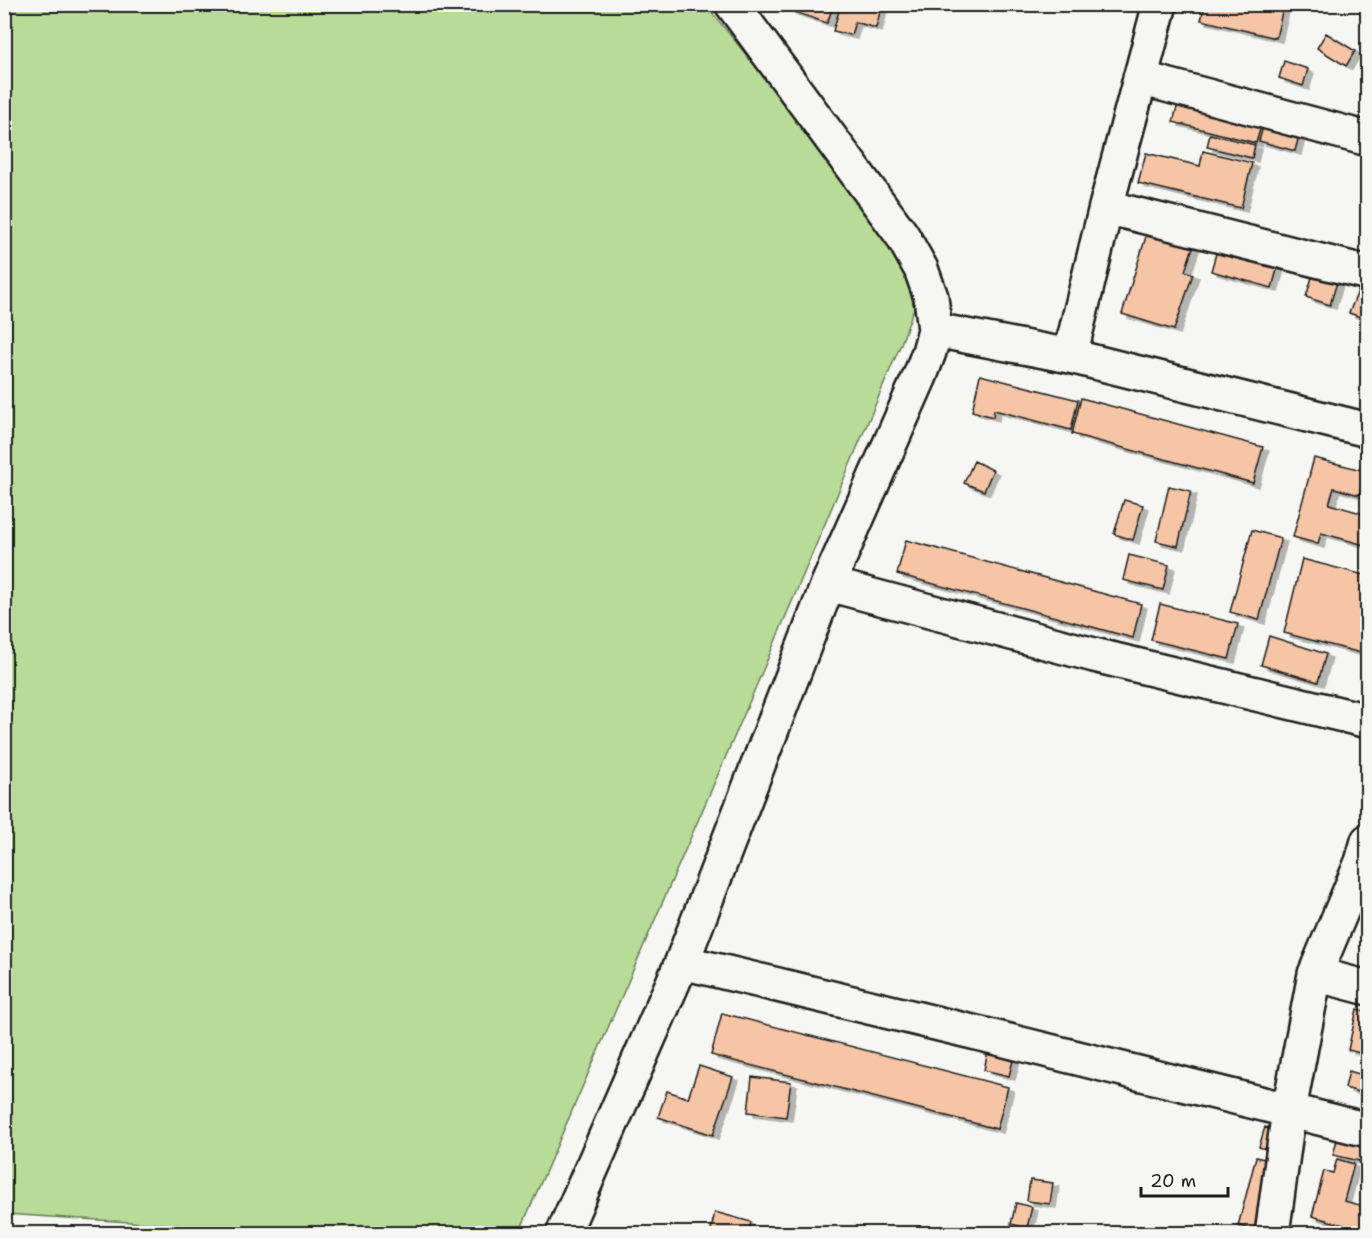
<svg xmlns="http://www.w3.org/2000/svg" width="1372" height="1238" viewBox="0 0 1372 1238" font-family="'Shantell Sans',sans-serif">
	<defs>
		<filter id="shadow"><feDropShadow dx="6" dy="4" stdDeviation="0" flood-color="#0004"/></filter>
	</defs>
	<rect width="100%" height="100%" fill="#f6f6f2"/>
	<filter id="ink" filterUnits="userSpaceOnUse"><feTurbulence type="fractalNoise" baseFrequency=".0167" numOctaves="2"/><feDisplacementMap in="SourceGraphic" scale="12" xChannelSelector="R" yChannelSelector="G"/><feConvolveMatrix kernelMatrix="1 2 1 2 8 2 1 2 1" color-interpolation-filters="sRGB"/></filter>
	<g filter="url(#ink)">
		<path fill="#b8dc97" stroke="#6a7c5a" stroke-width="1.5" d="M 4,5 L 706,5 L 873,212 L 904,264 L 914,308 L 901,344 L 749,703 L 519,1233 L 304,1233 L 5,1214 Z"/>
		<path fill="#f5c5a5" stroke="#1c1c1c" stroke-width="1.5" filter="url(#shadow)" d="M 791,4 L 834,4 L 827,23 L 789,10 Z
			M 841,4 L 882,4 L 876,28 L 855,22 L 851,35 L 833,31 Z
			M 1205,4 L 1284,4 L 1276,38 L 1201,20 Z
			M 1326,33 L 1355,51 L 1346,66 L 1317,48 Z
			M 1284,61 L 1308,69 L 1303,86 L 1279,78 Z
			M 1179,100 L 1262,122 L 1256,143 L 1173,122 Z
			M 1264,123 L 1300,132 L 1295,151 L 1259,141 Z
			M 1210,134 L 1255,145 L 1252,158 L 1207,147 Z
			M 1203,151 L 1252,163 L 1241,208 L 1138,183 L 1146,153 L 1200,166 Z
			M 1148,230 L 1194,244 L 1185,271 L 1193,274 L 1174,330 L 1122,314 Z
			M 1217,250 L 1278,266 L 1272,288 L 1211,271 Z
			M 1313,274 L 1337,282 L 1330,305 L 1306,297 Z
			M 1359,289 L 1368,292 L 1368,313 L 1366,319 L 1349,313 Z
			M 980,375 L 1078,400 L 1071,430 L 994,410 L 993,417 L 972,411 Z
			M 1081,398 L 1263,447 L 1253,483 L 1072,434 Z
			M 1314,458 L 1366,471 L 1359,495 L 1334,488 L 1329,504 L 1368,515 L 1368,546 L 1321,533 L 1318,544 L 1293,537 Z
			M 974,461 L 993,470 L 984,491 L 964,483 Z
			M 1169,486 L 1191,491 L 1178,546 L 1156,541 Z
			M 1124,500 L 1143,505 L 1133,540 L 1114,534 Z
			M 1252,530 L 1281,538 L 1259,620 L 1230,612 Z
			M 906,540 L 1141,604 L 1133,638 L 897,574 Z
			M 1129,555 L 1169,565 L 1163,590 L 1123,580 Z
			M 1302,559 L 1368,576 L 1368,626 L 1361,653 L 1284,633 Z
			M 1160,604 L 1238,624 L 1229,659 L 1151,640 Z
			M 1269,636 L 1326,654 L 1318,682 L 1261,665 Z
			M 1357,1009 L 1368,1012 L 1368,1055 L 1348,1050 Z
			M 722,1013 L 1008,1087 L 997,1129 L 711,1055 Z
			M 988,1051 L 1014,1057 L 1009,1076 L 984,1070 Z
			M 699,1066 L 733,1077 L 713,1135 L 658,1117 L 667,1091 L 688,1098 Z
			M 1349,1071 L 1366,1076 L 1362,1093 L 1345,1088 Z
			M 752,1077 L 791,1082 L 786,1117 L 748,1112 Z
			M 1265,1127 L 1284,1134 L 1277,1153 L 1259,1147 Z
			M 1338,1136 L 1368,1143 L 1368,1163 L 1333,1155 Z
			M 1256,1157 L 1276,1162 L 1258,1231 L 1238,1226 Z
			M 1337,1159 L 1354,1164 L 1344,1201 L 1368,1207 L 1368,1232 L 1312,1216 L 1324,1171 L 1333,1173 Z
			M 1030,1180 L 1053,1183 L 1050,1204 L 1027,1201 Z
			M 1016,1203 L 1032,1207 L 1027,1228 L 1011,1224 Z
			M 715,1212 L 751,1222 L 748,1234 L 710,1234 Z"/>
		<g fill="none" stroke-linecap="round" stroke-linejoin="round">
			<g stroke="#1c1c1c" stroke-width="38">
				<path id="street" d="M 1160,4 L 1106,207 L 1368,273
					M 1140,78 L 1368,139
					M 935,330 L 1070,356 L 1368,430
					M 1070,356 L 1106,207
					M 828,584 L 1094,655 L 1368,721
					M 682,962 L 985,1035 L 1368,1130
					M 1315,974 L 1368,988
					M 563,1234 L 682,962 L 828,584 L 920,376 L 929,352 L 935,330 L 931,297 L 921,269 L 902,235 L 732,4
					M 1272,1234 L 1289,1110 L 1315,974 L 1362,862 L 1368,841"/>
			</g>
			<use href="#street" stroke="#f6f6f2" stroke-width="33"/>
		</g>
	</g>
	<rect width="1372" height="1238" fill="none" stroke="#f6f6f2" stroke-width="24"/>
	<rect x="12" y="12" width="1348" height="1214" fill="none" stroke="#1c1c1c" stroke-width="2" filter="url(#ink)"/>
	<path d="M1141 1187v9h87v-9" fill="none" stroke="#1c1c1c" stroke-width="3"/>
	<text x="1150" y="1187" font-size="18" fill="#1c1c1c" stroke="#f6f6f2" stroke-width="4.5" paint-order="stroke">20 m</text>
</svg>
